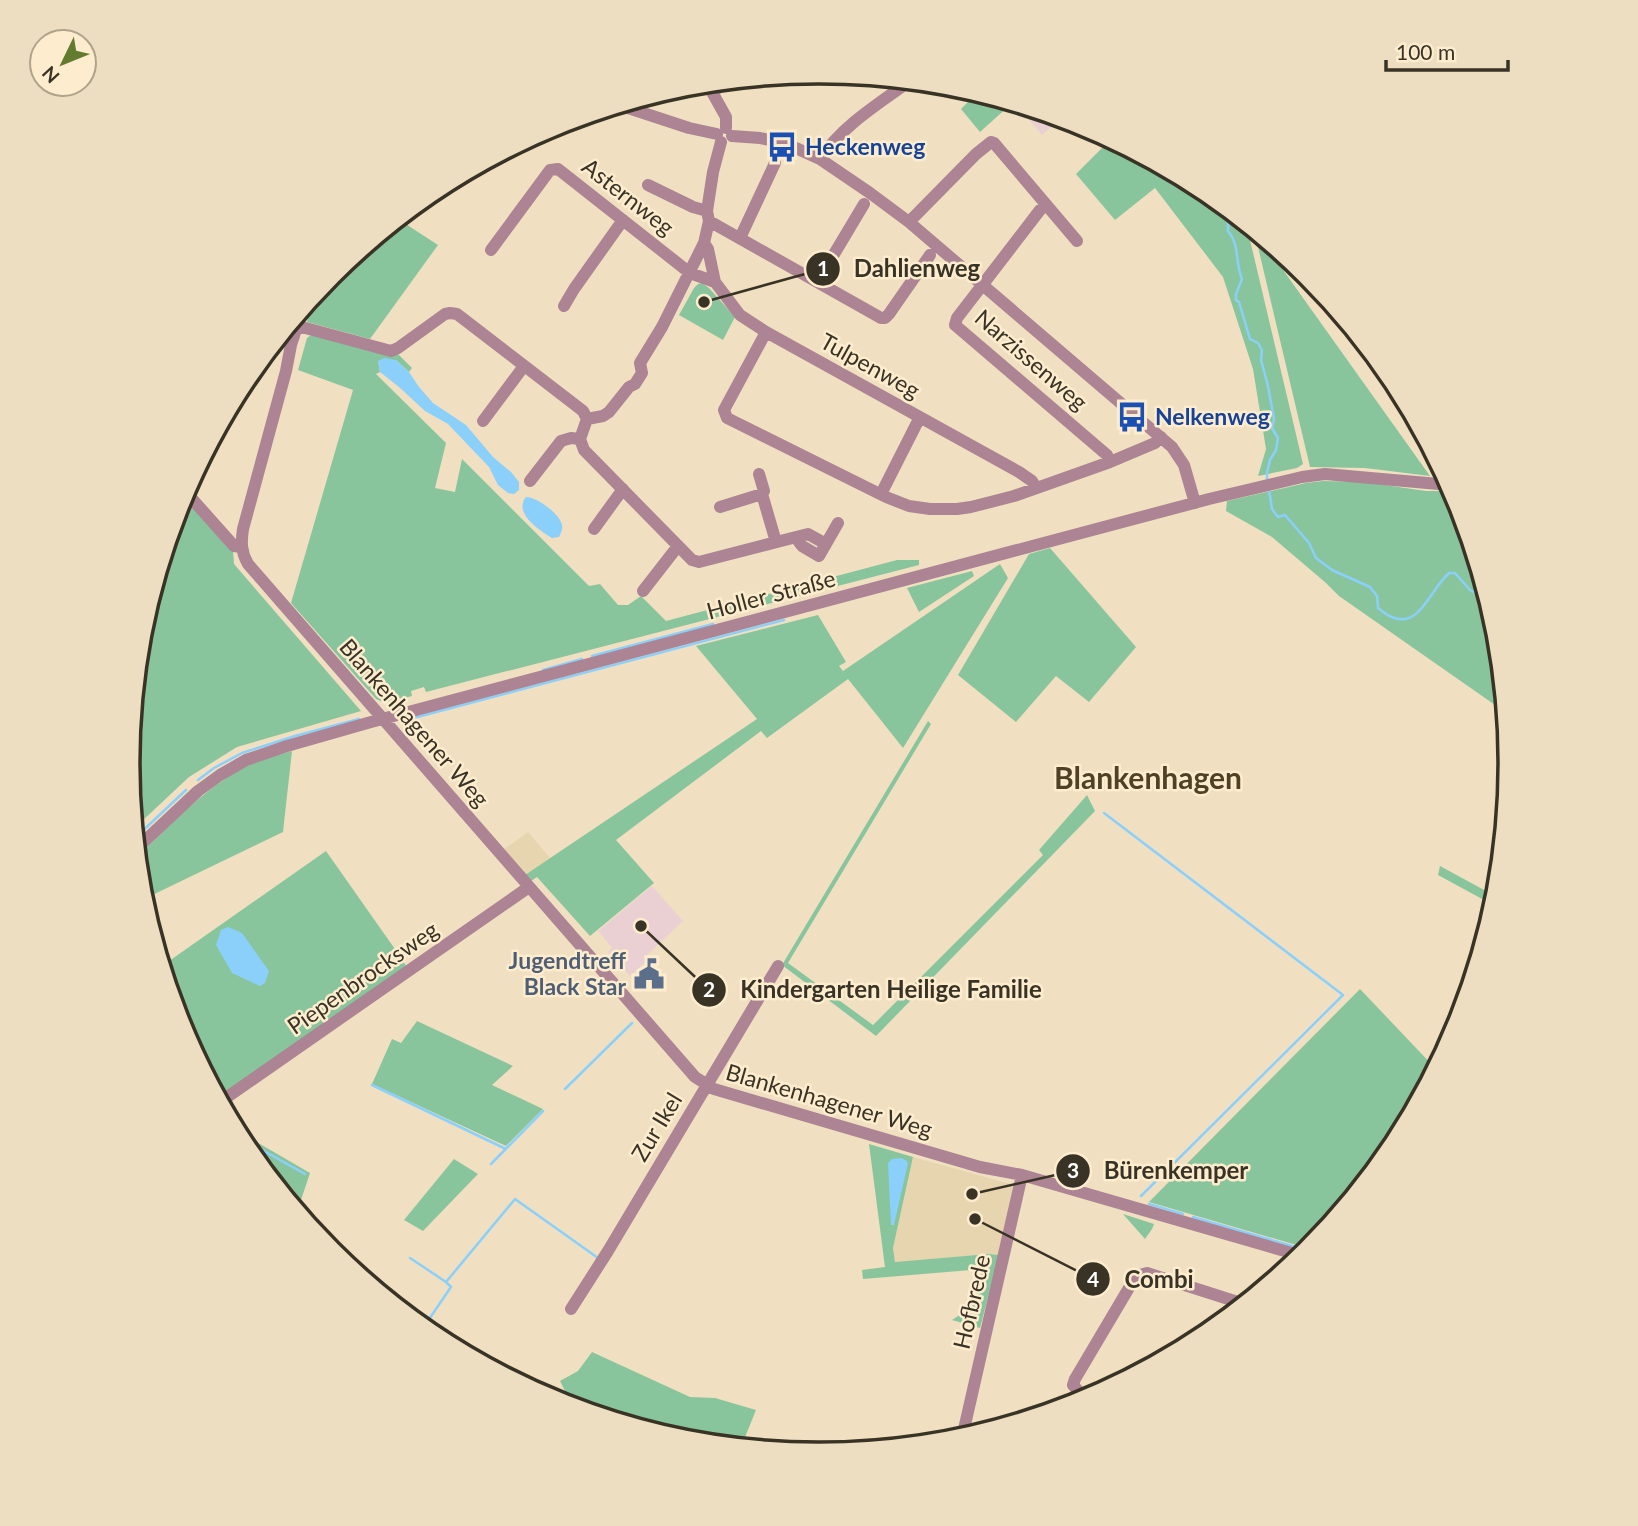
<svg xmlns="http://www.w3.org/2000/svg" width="1638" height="1526" viewBox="0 0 1638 1526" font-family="Lato,sans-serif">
	<rect width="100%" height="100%" fill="#f0e0c1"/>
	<path fill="#e7d5af" d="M 528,832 L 550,858 L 525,875 L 503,850 Z
		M 913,1157 L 1014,1185 L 999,1255 L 988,1254 L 895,1262 L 893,1248 Z"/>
	<path fill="#ebd0d3" d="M 1015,104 L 1062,118 L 1042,135 Z
		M 652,886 L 683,921 L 645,957 L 647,961 L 630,976 L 608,952 L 612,948 L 598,931 Z"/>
	<path fill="#89c59c" d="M 978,92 L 1006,101 L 1010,105 L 980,132 L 961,109 Z
		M 1111,139 L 1203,188 L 1246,223 L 1303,464 L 1297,468 L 1258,476 L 1266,449 L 1253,369 L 1223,277 L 1155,188 L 1115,220 L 1076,174 Z
		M 398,219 L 438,245 L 370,339 L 307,322 L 314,294 L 330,274 Z
		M 1254,230 L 1256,232 L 1430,476 L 1365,468 L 1310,467 Z
		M 702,283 L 709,288 L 735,317 L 723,340 L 679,315 L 694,288 L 698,284 Z
		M 311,335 L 398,354 L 412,368 L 409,372 L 396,360 L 378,361 L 380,372 L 376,374 L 446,443 L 435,488 L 455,492 L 462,459 L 589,586 L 600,584 L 618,605 L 628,605 L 641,596 L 666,621 L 897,560 L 919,560 L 919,565 L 426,692 L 424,687 L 411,691 L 412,696 L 385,703 L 376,699 L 291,603 L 353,390 L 298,370 L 307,338 Z
		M 1323,481 L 1364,482 L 1426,491 L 1453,491 L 1458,499 L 1497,629 L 1503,688 L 1495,705 L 1339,596 L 1326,583 L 1272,537 L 1226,511 L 1227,501 L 1306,483 Z
		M 183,494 L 233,550 L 234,564 L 361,711 L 237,747 L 189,777 L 141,822 L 133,817 L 128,763 L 141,628 Z
		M 1050,548 L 1136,647 L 1089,702 L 1056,676 L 1016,722 L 958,675 L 1029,554 Z
		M 1000,564 L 1008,578 L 903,748 L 848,679 L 767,738 L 761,731 L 616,840 L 654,883 L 590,936 L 537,877 L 531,881 L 525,875 L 757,719 L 696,646 L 818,615 L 846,662 L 839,666 L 843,671 Z
		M 972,571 L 974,576 L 919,612 L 907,588 Z
		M 928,721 L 931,724 L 788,963 L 873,1025 L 1043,855 L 1039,850 L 1087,795 L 1095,811 L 876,1036 L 782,965 Z
		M 292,751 L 283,832 L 142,900 L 137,857 C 171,825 203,789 245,767 C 259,759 277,756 292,751 Z
		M 326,851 L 397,952 L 357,981 L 360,986 L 400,957 L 407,967 L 218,1099 L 180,1027 L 162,966 Z
		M 1440,866 L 1497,897 L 1495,906 L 1438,875 Z
		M 1360,989 L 1436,1069 L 1394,1147 L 1310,1249 L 1149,1202 Z
		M 417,1021 L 513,1066 L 492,1085 L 543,1109 L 506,1146 L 372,1084 L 392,1039 L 401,1043 Z
		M 234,1129 L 310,1173 L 297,1212 L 244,1147 Z
		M 869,1144 L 913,1157 L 893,1248 L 895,1262 L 988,1254 L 999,1255 L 980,1328 L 952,1320 L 972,1307 L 983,1269 L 863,1279 L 862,1270 L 885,1267 Z
		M 454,1159 L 478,1174 L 423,1231 L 404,1220 Z
		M 1123,1214 L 1154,1224 L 1152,1229 L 1145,1239 Z
		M 592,1352 L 690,1397 L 715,1398 L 756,1410 L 741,1447 L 684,1441 L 573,1407 L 560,1381 L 578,1371 Z"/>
	<path fill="#8ad0fb" d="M 384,358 L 396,360 L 409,372 L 419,387 L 433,403 L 466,425 L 493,457 L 511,472 L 519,482 L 519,490 L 514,494 L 508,493 L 498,485 L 489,467 L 448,424 L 425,411 L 399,387 L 380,372 L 378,361 Z
		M 526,497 C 537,497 560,514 562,525 C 563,530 561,532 559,537 L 552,538 C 539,530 513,513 526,497 Z
		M 228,927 L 242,933 L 269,971 L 265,983 L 260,986 L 232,973 L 216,945 L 221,930 Z
		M 901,1158 L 907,1161 L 908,1163 L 894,1225 L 891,1225 L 888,1163 L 892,1159 Z"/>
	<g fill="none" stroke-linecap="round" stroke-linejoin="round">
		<path stroke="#8ad0fb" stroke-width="2.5" d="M 1228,209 L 1228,231 C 1240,245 1235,263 1242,279 L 1236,294 L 1236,300 L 1239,302 L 1250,339 L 1258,343 L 1262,350 L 1261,360 L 1268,386 L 1274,419 L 1272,428 L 1278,438 L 1276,450 L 1270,460 L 1267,473 L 1267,480
			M 1269,490 L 1272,509 L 1278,517 L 1285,515 L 1309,543 L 1316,558 L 1332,570 L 1370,587 L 1377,596 L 1378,608 C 1416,641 1426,594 1449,573 L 1455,573 L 1470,590 L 1488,599
			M 592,656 L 713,624
			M 543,670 L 582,659
			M 406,720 L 784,620
			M 198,780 L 214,768 L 242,753 L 295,736 L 359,719
			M 1104,813 L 1343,995 L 1141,1196
			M 135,838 L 186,790
			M 372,1085 L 506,1149
			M 565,1089 L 632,1023
			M 239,1137 L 305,1174
			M 491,1164 L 543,1111
			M 1149,1204 L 1183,1214
			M 1193,1217 L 1309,1251
			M 410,1258 L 446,1282 L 515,1199 L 598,1258
			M 423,1328 L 451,1287 L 446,1282"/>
		<path stroke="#ac8493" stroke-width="12" d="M 707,83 L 726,117 L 726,128
			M 712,92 L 728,81
			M 619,105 L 689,128 L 717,134
			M 732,136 L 760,138 L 787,144 L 820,159 L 870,193 L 909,222 L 1172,447 L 1184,465 L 1195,503
			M 721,142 L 713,172 L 707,211 L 709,221 L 704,243 L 662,327 L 640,363 L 642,373 L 635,384 L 629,387 L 609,412 L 603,416 L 587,419 L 580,439 L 584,450 L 692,560 L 699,562 L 808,534 L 826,544
			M 820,159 C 842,126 878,104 910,81
			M 648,185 L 693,207 L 707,211
			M 1046,205 L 1040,210 L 957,318 L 955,325 L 1107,455 L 1110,462
			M 709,221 L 881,318 L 885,318 L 889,314 L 930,255
			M 909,222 L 976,154 L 991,142 L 994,143 L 1077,241
			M 740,238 L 775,163
			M 704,243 L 708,249 L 715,282
			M 491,250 L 550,170 L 558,169 L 690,273 L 715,282 L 740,315 L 766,332 L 1019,472 L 1032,481 L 1036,488
			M 818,281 L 864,204
			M 564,306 L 574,289 L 623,220
			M 303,308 L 291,345 L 286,371 L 243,529 C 241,542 241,552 248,564 L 695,1077 L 714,1089 L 980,1167 L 1022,1175 L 1302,1256
			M 298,326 L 391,351 L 398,348 L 445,314 L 450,313 L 457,314 L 583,411 L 587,419
			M 766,332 L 724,410 L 727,418 L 886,497 L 909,506 L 930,509 L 957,509 L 971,507 L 1014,496 L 1110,462 L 1155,443 L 1161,437
			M 483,421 L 524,366
			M 759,474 L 764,491 L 762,494 L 776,542
			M 530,481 L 561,441 L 571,438 L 580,439
			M 185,491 L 234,546 L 241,547
			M 881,494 L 920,417
			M 720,507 L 762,494
			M 594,529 L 623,489
			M 796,538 L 802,546 L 819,556 L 838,523
			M 643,591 L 678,546
			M 136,849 L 198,791 L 220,775 L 246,760 L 287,746 L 371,722 L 1209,499 L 1302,477 L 1325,474 L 1450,485
			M 220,1102 L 529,887
			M 571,1309 L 608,1251 L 778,966
			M 1086,1400 L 1073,1385 L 1075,1379 L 1136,1276 L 1147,1273 L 1244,1304
			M 962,1438 L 1022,1175"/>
	</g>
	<defs>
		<g id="bus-bare" transform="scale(2.415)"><path d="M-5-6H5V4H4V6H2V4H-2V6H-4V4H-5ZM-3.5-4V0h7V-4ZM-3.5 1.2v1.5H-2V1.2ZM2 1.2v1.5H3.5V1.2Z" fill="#1a4fb4" stroke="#fdedce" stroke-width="2.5" paint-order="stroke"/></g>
		<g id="civic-bare" transform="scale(2.415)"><path d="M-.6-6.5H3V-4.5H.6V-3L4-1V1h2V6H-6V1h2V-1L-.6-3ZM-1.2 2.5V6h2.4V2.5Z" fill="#5c6f8a" stroke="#fdedce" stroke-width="2.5" paint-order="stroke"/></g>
	</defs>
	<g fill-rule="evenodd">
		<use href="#bus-bare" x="782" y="147"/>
		<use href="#bus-bare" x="1132" y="417"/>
		<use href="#civic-bare" x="649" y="974"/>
	</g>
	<g text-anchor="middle" stroke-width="5" stroke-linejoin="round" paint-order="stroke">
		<g font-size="23" font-weight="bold" fill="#164399" stroke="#fdedce" text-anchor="start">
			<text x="805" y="155">Heckenweg</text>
			<text x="1155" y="425">Nelkenweg</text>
		</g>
		<g font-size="23" fill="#393326" stroke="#fdedce">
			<text transform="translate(628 197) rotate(38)" y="8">Asternweg</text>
			<text transform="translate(1031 360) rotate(41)" y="8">Narzissenweg</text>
			<text transform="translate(870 366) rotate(29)" y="8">Tulpenweg</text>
			<text transform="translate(771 595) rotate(-15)" y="8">Holler Straße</text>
			<text transform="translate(414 723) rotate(49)" y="8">Blankenhagener Weg</text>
			<text transform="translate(363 978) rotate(-35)" y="8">Piepenbrocksweg</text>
			<text transform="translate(829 1101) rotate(16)" y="8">Blankenhagener Weg</text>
			<text transform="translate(657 1127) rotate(-59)" y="8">Zur Ikel</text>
			<text transform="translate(972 1302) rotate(-77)" y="8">Hofbrede</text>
		</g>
		<g font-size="23" font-weight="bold" fill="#4e5e75" stroke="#fdedce" text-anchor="end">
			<text x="626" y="969">Jugendtreff<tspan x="626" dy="26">Black Star</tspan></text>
		</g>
		<g font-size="30" font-weight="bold" fill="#4e4126" stroke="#fdedce">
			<text x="1148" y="789">Blankenhagen</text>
		</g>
	</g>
	<path d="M0 0H1638V1526H0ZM140 763a679 679 0 1 1 1358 0a679 679 0 1 1-1358 0Z" fill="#eddec1" fill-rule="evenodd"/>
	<path fill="none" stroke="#393326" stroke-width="3.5" d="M140 763a679 679 0 1 1 1358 0a679 679 0 1 1-1358 0Z"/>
	<path fill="none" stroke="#393326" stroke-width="2.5" d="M704 302L823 269M641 926L709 990M972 1194L1073 1171M975 1219L1093 1279"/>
	<g fill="#393326" stroke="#fdedce" stroke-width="2.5">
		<circle cx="704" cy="302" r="7"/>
		<circle cx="641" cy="926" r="7"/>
		<circle cx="972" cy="1194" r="7"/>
		<circle cx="975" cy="1219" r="7"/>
		<circle cx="823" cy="269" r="18"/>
		<circle cx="709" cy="990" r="18"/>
		<circle cx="1073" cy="1171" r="18"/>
		<circle cx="1093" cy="1279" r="18"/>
	</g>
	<g font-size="21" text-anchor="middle" font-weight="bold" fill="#fff">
		<text x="823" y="276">1</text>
		<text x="709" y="997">2</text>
		<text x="1073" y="1178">3</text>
		<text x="1093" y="1287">4</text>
	</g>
	<g font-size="24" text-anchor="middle" font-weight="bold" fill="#393326" stroke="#fdedce" stroke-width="5" stroke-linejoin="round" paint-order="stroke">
		<text x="917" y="277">Dahlienweg</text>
		<text x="891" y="998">Kindergarten Heilige Familie</text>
		<text x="1176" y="1179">Bürenkemper</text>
		<text x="1159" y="1288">Combi</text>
	</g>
	<g transform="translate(63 63) rotate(227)"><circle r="33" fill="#fdedce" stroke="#afa38b" stroke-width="2"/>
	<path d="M0-5L12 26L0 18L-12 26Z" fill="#627b2e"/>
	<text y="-10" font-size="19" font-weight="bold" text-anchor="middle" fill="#393326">N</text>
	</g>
	<path d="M1386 60v10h122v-10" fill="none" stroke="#393326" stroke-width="3.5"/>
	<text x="1396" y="60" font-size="21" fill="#393326" stroke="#fdedce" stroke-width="5" paint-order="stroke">100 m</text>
</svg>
